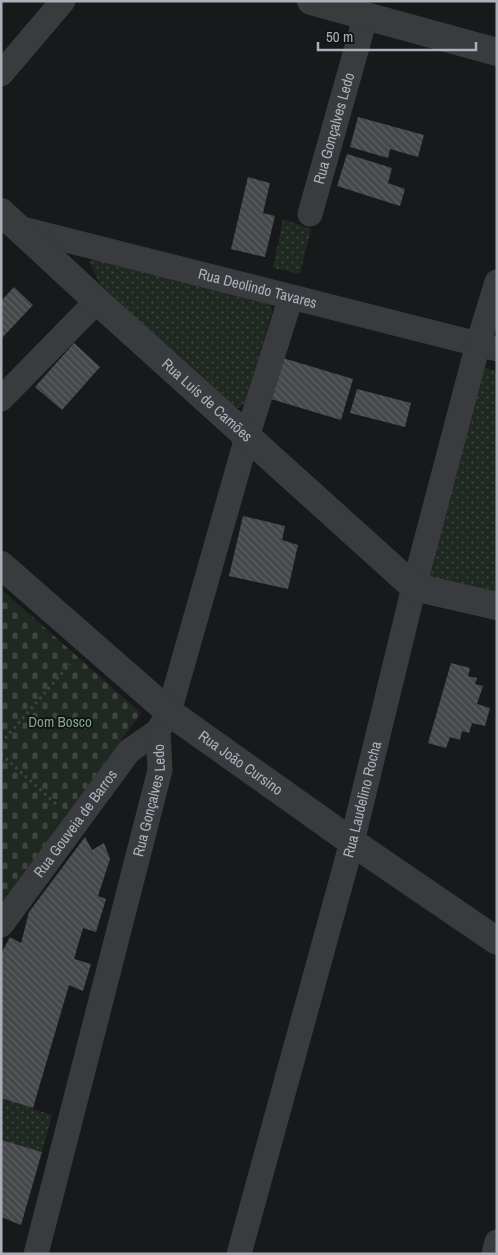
<svg xmlns="http://www.w3.org/2000/svg" width="498" height="1255" viewBox="0 0 498 1255" font-family="'Archivo Narrow',sans-serif">
	<defs>
		<pattern id="grass-dots" width="8" height="8" patternUnits="userSpaceOnUse" patternTransform="scale(1.25)"><rect width="8" height="8" fill="#202921"/><path d="M2 2h.1M6 6h.1" fill="none" stroke="#3e463f" stroke-width="1.8" stroke-linecap="round"/></pattern>
		<pattern id="cemetery-stones" width="16" height="16" patternUnits="userSpaceOnUse" patternTransform="scale(1.25)"><rect width="16" height="16" fill="#202921"/><path d="M2 7V4a2 2 0 0 1 4 0v3zM10 15v-3a2 2 0 0 1 4 0v3z" fill="#3e463f"/></pattern>
		<pattern id="building-back-hatch" width="6" height="6" patternUnits="userSpaceOnUse" patternTransform="scale(1.25)"><rect width="6" height="6" fill="#45474a"/><path d="M-1 5l2 2M0 0l6 6M5-1l2 2" fill="none" stroke="#5d5f62"/></pattern>
	</defs>
	<rect width="100%" height="100%" fill="#18191b"/>
	<path fill="url(#grass-dots)" d="M 283,219 L 311,229 L 300,274 L 273,268 Z
		M 94,258 L 271,304 L 272,312 L 245,403 L 239,408 L 229,405 L 100,284 L 89,262 Z
		M 481,367 L 497,371 L 497,603 L 427,585 Z
		M 1,1098 L 52,1115 L 42,1152 L 1,1141 Z"/>
	<path fill="url(#cemetery-stones)" d="M 1,589 L 141,713 L 1,906 Z"/>
	<path fill="url(#building-back-hatch)" d="M 358,117 L 424,135 L 418,157 L 390,149 L 388,158 L 350,147 Z
		M 347,154 L 392,168 L 388,183 L 405,189 L 400,206 L 337,186 Z
		M 248,177 L 270,183 L 263,213 L 275,216 L 265,257 L 231,249 Z
		M 14,287 L 33,305 L 1,339 L 1,301 Z
		M 74,343 L 100,367 L 62,410 L 35,387 Z
		M 283,358 L 353,379 L 341,420 L 271,399 Z
		M 357,389 L 411,403 L 405,427 L 350,413 Z
		M 243,516 L 285,526 L 282,540 L 298,545 L 288,589 L 229,576 Z
		M 451,663 L 470,668 L 468,676 L 477,678 L 475,684 L 483,686 L 477,704 L 490,708 L 485,726 L 472,723 L 469,733 L 462,731 L 460,740 L 450,737 L 446,748 L 428,743 Z
		M 85,837 L 92,850 L 104,843 L 110,859 L 98,896 L 106,899 L 96,932 L 83,928 L 74,959 L 91,964 L 83,991 L 69,985 L 33,1108 L 1,1098 L 1,954 L 10,937 L 21,943 L 29,912 Z
		M 1,1140 L 42,1152 L 21,1225 L 1,1217 Z"/>
	<g fill="none" stroke-linecap="round" stroke-linejoin="round">
		<path stroke="#404246" stroke-width="3" stroke-dasharray="2.5 4" stroke-linecap="butt" d="M 1,743 L 70,664
			M 1,754 L 57,805"/>
		<g stroke="#3a3b3f" stroke-width="25">
			<path d="M 1,74 L 63,1"/>
			<path id="s1" d="M 310,214 L 366,15"/>
			<path id="s2" d="M 19,228 L 497,349"/>
			<path d="M 1,399 L 97,301"/>
			<path id="s3" d="M 1,925 L 129,751 L 158,731"/>
			<path id="s4" d="M 36,1254 L 160,770 L 158,731 L 169,712 L 247,437 L 291,297"/>
			<path id="s5" d="M 239,1254 L 352,842 L 414,587 L 478,344 L 497,282"/>
			<path d="M 494,1254 L 497,1242"/>
		</g>
		<g stroke="#3a3b3f" stroke-width="28">
			<path d="M 311,1 L 497,52"/>
			<path id="s6" d="M 1,212 L 97,301 L 414,587 L 497,606"/>
			<path id="s7" d="M 1,565 L 169,712 L 352,842 L 497,941"/>
		</g>
	</g>
	<g text-anchor="middle" stroke-width="4" stroke-linejoin="round" paint-order="stroke">
		<g font-size="15" fill="#abb1ba" stroke="#131416">
			<text dy="5" stroke="none"><textPath href="#s1" startOffset="89">Rua Gonçalves Ledo</textPath></text>
			<text dy="5" stroke="none"><textPath href="#s2" startOffset="246">Rua Deolindo Tavares</textPath></text>
			<text dy="5" stroke="none"><textPath href="#s6" startOffset="279">Rua Luís de Camões</textPath></text>
			<text dy="5" stroke="none"><textPath href="#s7" startOffset="311">Rua João Cursino</textPath></text>
			<text dy="5" stroke="none"><textPath href="#s5" startOffset="471">Rua Laudelino Rocha</textPath></text>
			<text dy="5" stroke="none"><textPath href="#s4" startOffset="468">Rua Gonçalves Ledo</textPath></text>
			<text dy="5" stroke="none"><textPath href="#s3" startOffset="126">Rua Gouveia de Barros</textPath></text>
		</g>
		<g font-size="15" fill="#83a483" stroke="#131416">
			<text x="60" y="727">Dom Bosco</text>
		</g>
	</g>
	<rect width="498" height="1255" fill="none" stroke="#abb1ba" stroke-width="5"/>
	<path d="M318 42v8h158v-8" fill="none" stroke="#abb1ba" stroke-width="2.5"/>
	<text x="326" y="42" font-size="15" fill="#abb1ba" stroke="#131416" stroke-width="4" paint-order="stroke">50 m</text>
</svg>
